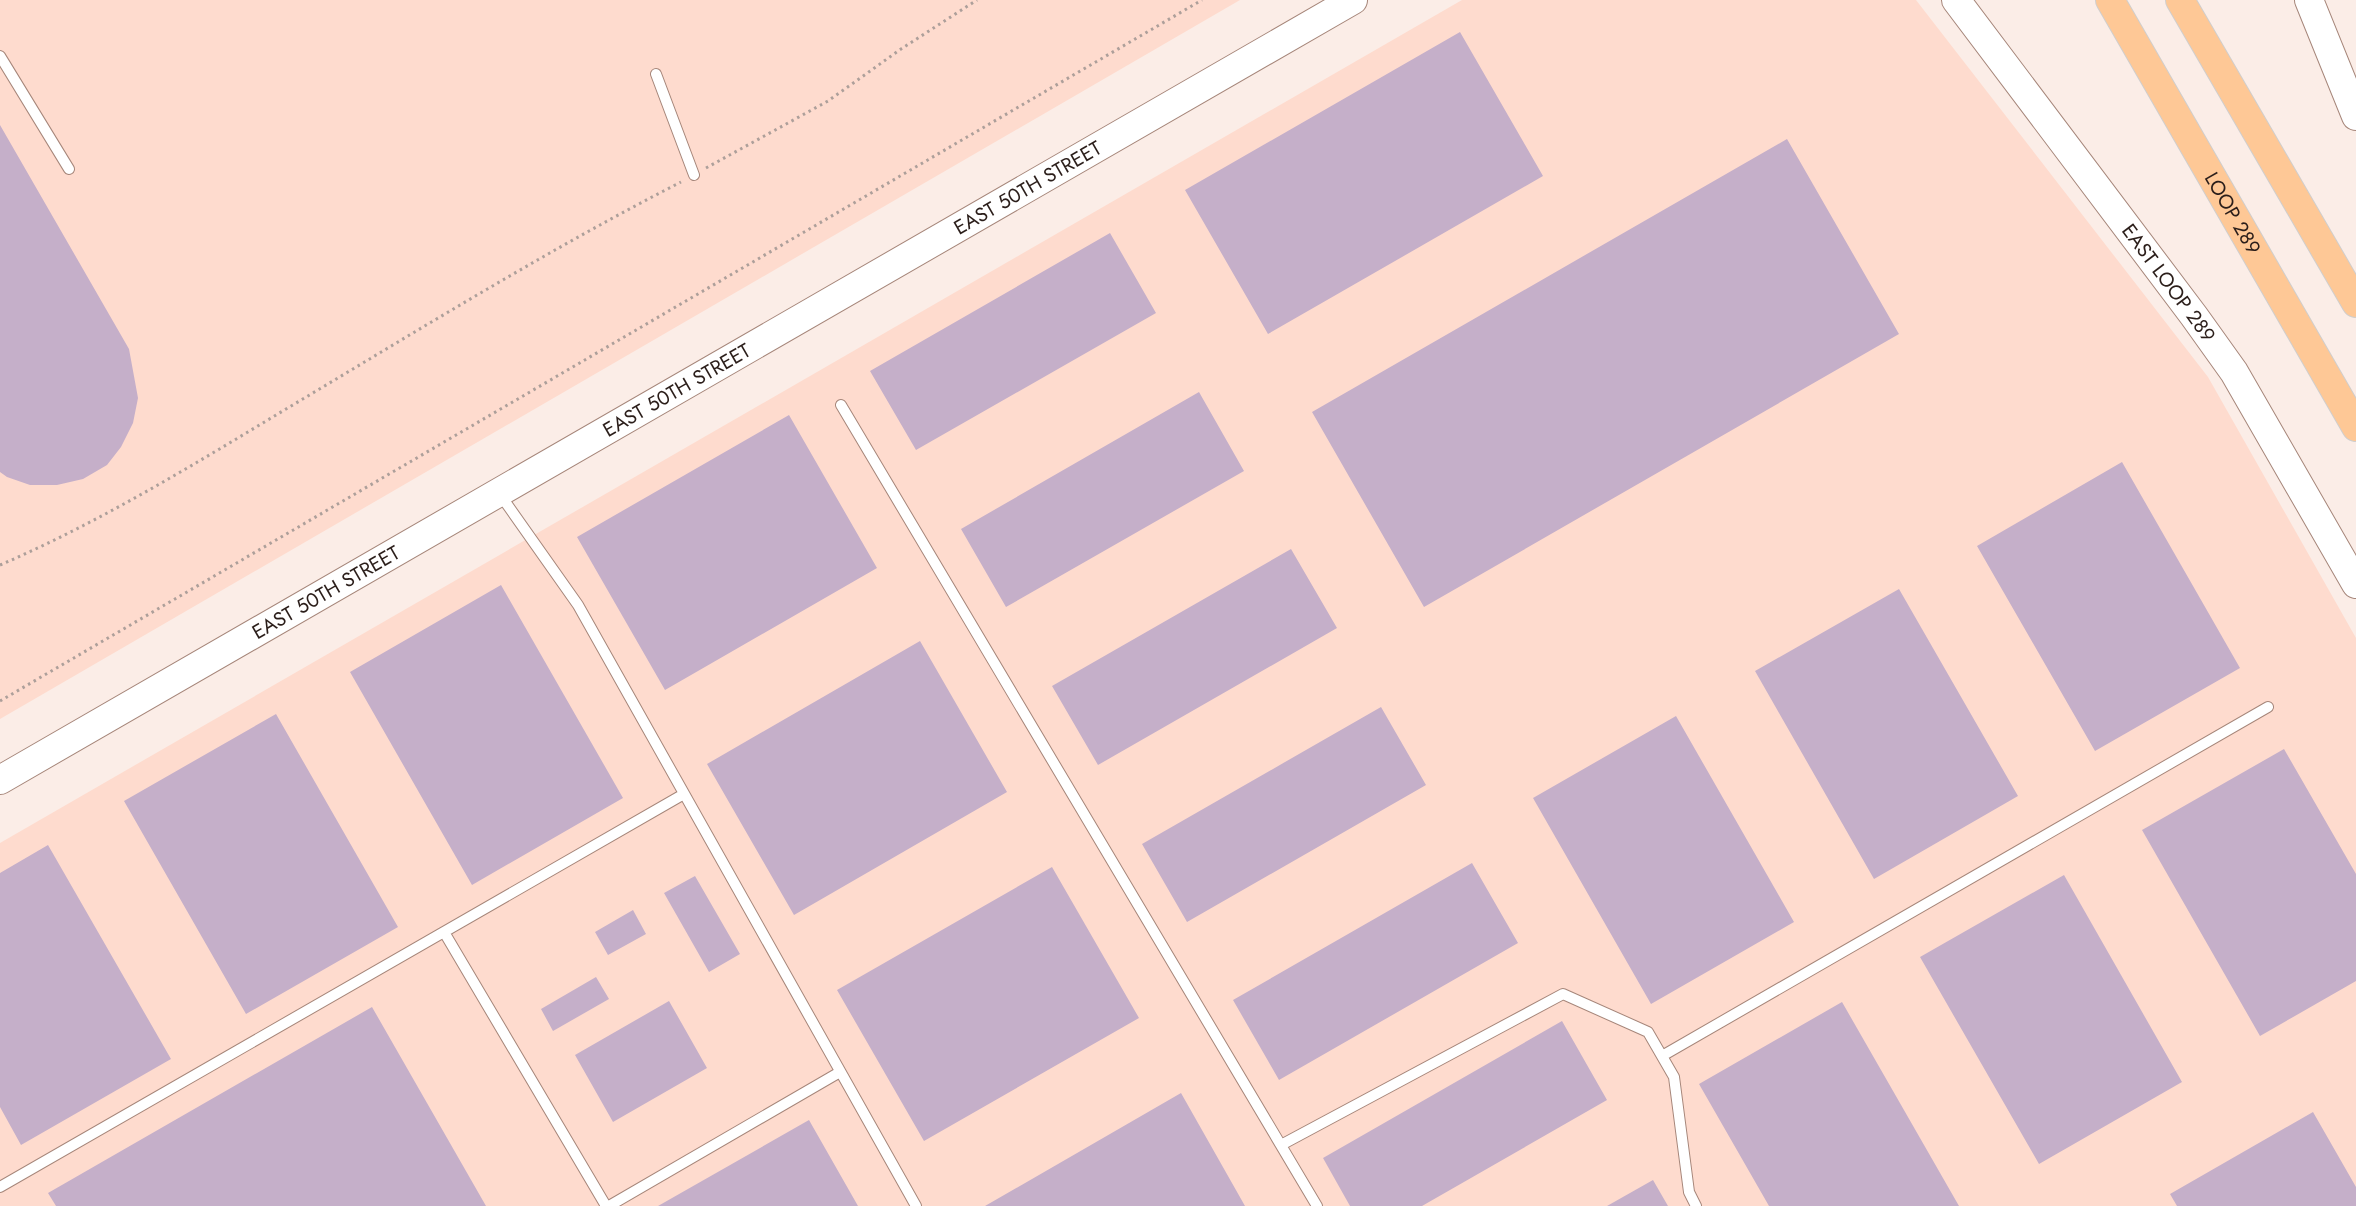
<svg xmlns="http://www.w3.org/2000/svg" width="2356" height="1206" viewBox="0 0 2356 1206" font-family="Jost,sans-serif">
	<rect width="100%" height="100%" fill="#fbede7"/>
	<path fill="#fedbce" d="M 0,0 L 1240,0 L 0,719 Z
		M 1462,0 L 1916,0 L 2208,377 L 2356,638 L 2356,1206 L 0,1206 L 0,843 Z"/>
	<path fill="#c5afc9" d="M 1460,32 L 1543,176 L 1268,334 L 1185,190 Z
		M 0,125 L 129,349 L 138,398 L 133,423 L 121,447 L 107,465 L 83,479 L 57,485 L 30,485 L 7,477 L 0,472 Z
		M 1787,139 L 1899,334 L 1424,607 L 1312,412 Z
		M 1110,233 L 1156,313 L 916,450 L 870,371 Z
		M 1199,392 L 1244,471 L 1006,607 L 961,529 Z
		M 789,415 L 877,568 L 665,690 L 577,537 Z
		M 2122,462 L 2240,668 L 2095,751 L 1977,546 Z
		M 1291,549 L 1337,628 L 1098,765 L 1052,686 Z
		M 501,585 L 623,798 L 472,885 L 350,672 Z
		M 1899,589 L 2018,796 L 1874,879 L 1755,671 Z
		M 920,641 L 1007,792 L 794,915 L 707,764 Z
		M 1381,707 L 1426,785 L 1187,922 L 1142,844 Z
		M 276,714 L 398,927 L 246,1014 L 124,801 Z
		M 1676,716 L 1794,922 L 1651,1004 L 1533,798 Z
		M 2284,749 L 2356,874 L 2356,981 L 2260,1036 L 2142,830 Z
		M 48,845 L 171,1059 L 21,1145 L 0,1107 L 0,873 Z
		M 1472,863 L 1518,943 L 1279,1080 L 1233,1000 Z
		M 1052,867 L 1139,1018 L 924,1141 L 837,990 Z
		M 2064,875 L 2182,1082 L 2039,1164 L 1920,957 Z
		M 695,876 L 740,954 L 709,972 L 664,893 Z
		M 633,910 L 646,934 L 608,955 L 595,932 Z
		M 596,977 L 609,999 L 553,1031 L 541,1009 Z
		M 669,1001 L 707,1068 L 613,1122 L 575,1055 Z
		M 1842,1002 L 1959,1206 L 1769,1206 L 1699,1084 Z
		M 372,1007 L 486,1206 L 56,1206 L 48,1193 Z
		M 1562,1021 L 1607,1100 L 1422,1206 L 1350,1206 L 1323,1158 Z
		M 1181,1093 L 1245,1206 L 985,1206 Z
		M 2313,1112 L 2356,1187 L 2356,1206 L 2177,1206 L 2170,1194 Z
		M 809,1120 L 858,1206 L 658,1206 Z
		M 1653,1180 L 1668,1206 L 1607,1206 Z"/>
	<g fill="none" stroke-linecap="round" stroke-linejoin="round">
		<g stroke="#a6867a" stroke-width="12">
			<path id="lane" d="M 0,56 L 69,169
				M 656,74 L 694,175
				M 841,405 L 1317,1206
				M 499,493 L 578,605 L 916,1206
				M 444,932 L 606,1206
				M 1662,1056 L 2268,707
				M 1281,1145 L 1563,994 L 1648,1032 L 1674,1077 L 1689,1192 L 1696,1206
				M 0,1187 L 684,794
				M 609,1206 L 840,1072"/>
		</g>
		<g stroke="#a6867a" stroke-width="30">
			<g id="secondary">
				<path id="s1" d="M 1956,0 L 2194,316 L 2234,372 L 2356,584"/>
				<path d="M 2309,0 L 2356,116"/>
				<path id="s2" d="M 0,780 L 1353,0"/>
			</g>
		</g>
		<g stroke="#d0cecd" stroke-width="30">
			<g id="highway">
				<path id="s3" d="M 2110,0 L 2356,427"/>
				<path d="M 2180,0 L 2356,303"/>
			</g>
		</g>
		<path stroke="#ad9f9a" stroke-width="3" stroke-dasharray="2.5 4" stroke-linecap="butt" d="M 706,168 L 828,101 L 901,49 L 977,0
			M 0,565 C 100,522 193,465 286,409 C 417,331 546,251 681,182
			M 0,701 L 1202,0"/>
		<use href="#lane" stroke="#fff" stroke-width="10"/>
		<use href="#secondary" stroke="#fff" stroke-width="28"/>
		<use href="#highway" stroke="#fec896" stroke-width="28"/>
	</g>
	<g text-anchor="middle" stroke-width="5" stroke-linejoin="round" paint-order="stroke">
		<g font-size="20" fill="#2b1e1a" stroke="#fff">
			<text dy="7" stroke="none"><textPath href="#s2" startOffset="1186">EAST 50TH STREET</textPath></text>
			<text dy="7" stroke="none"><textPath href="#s3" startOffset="246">LOOP 289</textPath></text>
			<text dy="7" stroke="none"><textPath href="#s1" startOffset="354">EAST LOOP 289</textPath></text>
			<text dy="7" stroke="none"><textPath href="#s2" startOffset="781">EAST 50TH STREET</textPath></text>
			<text dy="7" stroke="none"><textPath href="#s2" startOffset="376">EAST 50TH STREET</textPath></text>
		</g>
	</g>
</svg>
